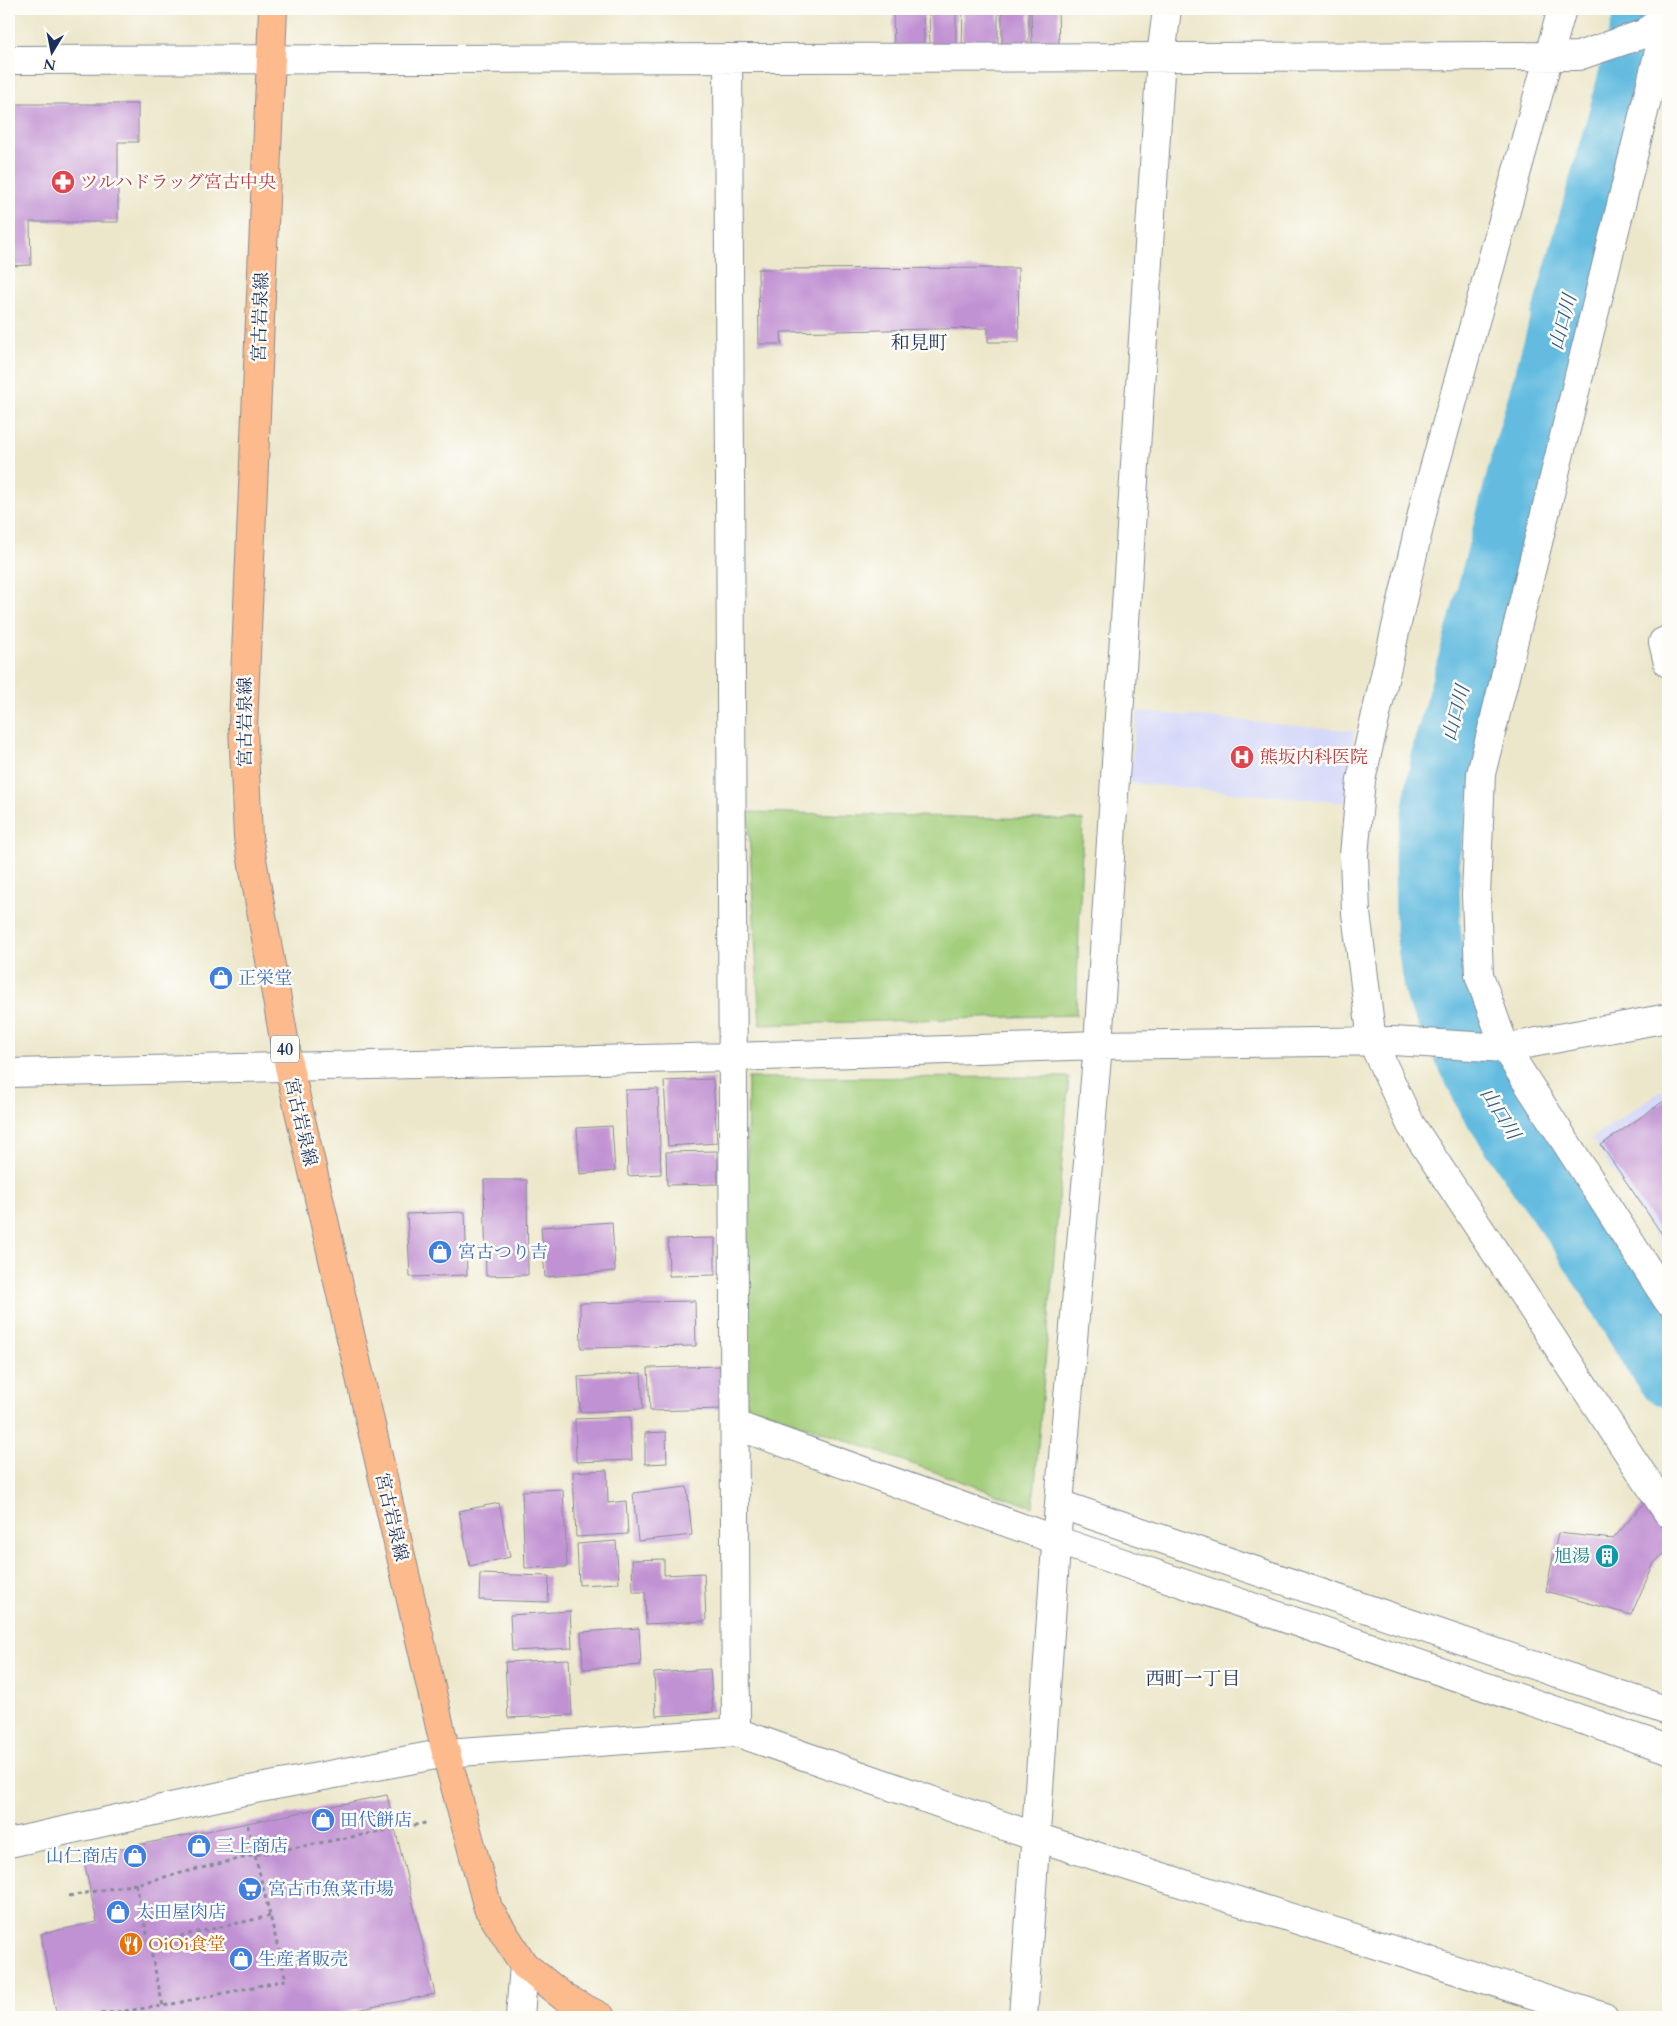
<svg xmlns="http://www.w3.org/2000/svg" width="1677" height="2026" viewBox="0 0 1677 2026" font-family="Cardo,'Noto Serif JP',serif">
	<rect width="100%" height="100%" fill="#fdfcf7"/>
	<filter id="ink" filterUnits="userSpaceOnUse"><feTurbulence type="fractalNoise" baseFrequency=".02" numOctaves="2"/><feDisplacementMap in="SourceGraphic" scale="10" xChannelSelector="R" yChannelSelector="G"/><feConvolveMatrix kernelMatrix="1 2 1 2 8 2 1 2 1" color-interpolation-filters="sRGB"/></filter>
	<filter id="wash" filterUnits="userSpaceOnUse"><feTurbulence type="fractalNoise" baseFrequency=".0096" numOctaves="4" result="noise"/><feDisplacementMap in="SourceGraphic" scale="20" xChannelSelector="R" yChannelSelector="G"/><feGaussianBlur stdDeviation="1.12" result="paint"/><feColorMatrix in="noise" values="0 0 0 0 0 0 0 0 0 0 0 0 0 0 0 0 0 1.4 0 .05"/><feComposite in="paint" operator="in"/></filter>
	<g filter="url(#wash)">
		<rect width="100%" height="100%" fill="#ece7ca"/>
		<path fill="#d5d8f9" d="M 1137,711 L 1354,731 L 1347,803 L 1130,783 Z
			M 1668,1086 L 1668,1256 L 1592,1138 Z"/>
		<path fill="#a3ce7b" stroke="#5f7e6c" d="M 748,812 L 1083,820 L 1076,1015 L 760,1025 Z
			M 1069,1077 L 1033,1507 L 744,1404 L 748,1078 Z"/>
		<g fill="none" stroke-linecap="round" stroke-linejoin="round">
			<path stroke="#63bce0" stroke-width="65" d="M 1648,9 L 1622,112 L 1525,455 L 1480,629 L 1445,751 L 1427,855 L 1428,931 L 1436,987 L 1489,1099 L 1540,1175 L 1583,1235 L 1654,1353 L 1668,1374"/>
		</g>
		<g id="blocks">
			<path fill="#c192d3" d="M 893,9 L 923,9 L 924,46 L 894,47 Z
				M 929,9 L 956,9 L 956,46 L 930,46 Z
				M 963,9 L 998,9 L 998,46 L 962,46 Z
				M 1002,9 L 1029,9 L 1029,45 L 1002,46 Z
				M 1031,9 L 1058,9 L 1059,45 L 1032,45 Z
				M 9,104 L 138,104 L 138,142 L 118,142 L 118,222 L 30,222 L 31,265 L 9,266 Z
				M 1018,268 L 1019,342 L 988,342 L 988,328 L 781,332 L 782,344 L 759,344 L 758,269 Z
				M 713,1079 L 717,1143 L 668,1146 L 664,1081 Z
				M 658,1089 L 661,1174 L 628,1176 L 625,1090 Z
				M 1668,1098 L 1668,1243 L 1601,1145 Z
				M 612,1126 L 615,1171 L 580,1174 L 577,1128 Z
				M 717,1151 L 718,1184 L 667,1185 L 666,1152 Z
				M 484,1180 L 527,1180 L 528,1275 L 486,1276 Z
				M 465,1212 L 467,1275 L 410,1277 L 407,1214 Z
				M 612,1222 L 615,1271 L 545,1277 L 541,1227 Z
				M 715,1238 L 715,1275 L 669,1276 L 668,1239 Z
				M 695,1301 L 696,1346 L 581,1348 L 580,1303 Z
				M 720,1366 L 722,1409 L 650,1411 L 648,1368 Z
				M 641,1373 L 643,1409 L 580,1412 L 578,1377 Z
				M 630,1417 L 632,1460 L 576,1462 L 575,1419 Z
				M 666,1432 L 667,1463 L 645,1464 L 645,1433 Z
				M 607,1470 L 608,1503 L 626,1501 L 628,1534 L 576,1537 L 573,1472 Z
				M 687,1487 L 692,1535 L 638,1541 L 633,1493 Z
				M 563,1489 L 567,1567 L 525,1568 L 522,1491 Z
				M 1646,1501 L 1668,1528 L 1668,1550 L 1654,1563 L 1631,1615 L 1546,1591 L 1558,1533 L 1613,1539 Z
				M 499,1503 L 510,1557 L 470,1566 L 459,1511 Z
				M 616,1541 L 619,1583 L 579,1585 L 577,1544 Z
				M 664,1559 L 664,1575 L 704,1573 L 706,1621 L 646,1624 L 645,1592 L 633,1592 L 632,1560 Z
				M 480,1574 L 549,1576 L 548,1602 L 479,1600 Z
				M 570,1611 L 572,1648 L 512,1651 L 510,1615 Z
				M 639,1628 L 641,1665 L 583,1669 L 581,1632 Z
				M 569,1659 L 572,1715 L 508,1718 L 505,1662 Z
				M 710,1669 L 713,1712 L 656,1716 L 654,1673 Z
				M 387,1795 L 435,1994 L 324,2017 L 57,2017 L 41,1934 L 97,1922 L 83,1856 Z"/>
		</g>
	</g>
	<g filter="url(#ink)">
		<use href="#blocks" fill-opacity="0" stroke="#848b94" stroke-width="1"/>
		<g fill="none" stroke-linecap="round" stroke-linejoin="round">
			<g stroke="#848b94" stroke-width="30">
				<path id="street" d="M 1562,9 L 1425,501 L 1361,780 L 1354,855 L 1356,913 L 1372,1041 L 1411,1125 L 1668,1513
					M 1668,14 L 1481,774 L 1476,895 L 1479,975 L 1505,1048 L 1668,1301
					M 728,58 L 736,1732
					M 9,60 L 1578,56 L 1646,33 L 1668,12
					M 1668,640 L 1663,642 L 1668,663
					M 9,1073 L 733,1057 L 1098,1045 L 1393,1041 L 1505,1048 L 1668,1018
					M 735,1425 L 1056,1540 L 1668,1749
					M 1059,1504 L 1668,1711
					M 9,1843 L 239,1792 L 446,1753 L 736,1732 L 1036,1837 L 1604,2017
					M 520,2017 L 524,1965
					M 1023,2017 L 1059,1504 L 1098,1045 L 1161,57 L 1167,9"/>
			</g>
			<g stroke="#848b94" stroke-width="30">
				<path id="primary" d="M 273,9 L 243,726 L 248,837 L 289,1067 L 446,1753 L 488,1908 L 524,1965 L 565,1998 L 601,2017"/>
			</g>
			<path stroke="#848b94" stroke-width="3" stroke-dasharray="4 4" stroke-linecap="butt" d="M 136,1884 L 163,2006
				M 69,1896 L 136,1884 L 255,1855 L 426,1823
				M 149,1943 L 270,1916
				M 85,2016 L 163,2006 L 286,1980 L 247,1823"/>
			<use href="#street" stroke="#fff" stroke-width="28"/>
			<use href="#primary" stroke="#fcba8d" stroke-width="28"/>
		</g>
	</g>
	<defs>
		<g id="pharmacy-disc" transform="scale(1.25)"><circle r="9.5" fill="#e0444e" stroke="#fdfcf7"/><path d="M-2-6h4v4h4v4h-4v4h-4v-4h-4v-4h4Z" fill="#fff"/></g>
		<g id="hospital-disc" transform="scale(1.25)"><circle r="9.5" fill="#e0444e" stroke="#fdfcf7"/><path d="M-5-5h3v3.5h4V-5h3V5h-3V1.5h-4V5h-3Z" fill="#fff"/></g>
		<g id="shop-disc" transform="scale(1.25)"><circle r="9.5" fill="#3f7fe0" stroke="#fdfcf7"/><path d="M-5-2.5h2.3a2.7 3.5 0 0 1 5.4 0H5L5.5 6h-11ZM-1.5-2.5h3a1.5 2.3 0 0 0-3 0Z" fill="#fff"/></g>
		<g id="building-disc" transform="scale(1.25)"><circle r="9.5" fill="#0f9aa8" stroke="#fdfcf7"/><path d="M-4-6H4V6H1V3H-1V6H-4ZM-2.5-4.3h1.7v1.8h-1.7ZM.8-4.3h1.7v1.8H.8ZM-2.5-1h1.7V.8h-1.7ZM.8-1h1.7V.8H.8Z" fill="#fff"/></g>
		<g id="supermarket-disc" transform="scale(1.25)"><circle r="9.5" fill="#3f7fe0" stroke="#fdfcf7"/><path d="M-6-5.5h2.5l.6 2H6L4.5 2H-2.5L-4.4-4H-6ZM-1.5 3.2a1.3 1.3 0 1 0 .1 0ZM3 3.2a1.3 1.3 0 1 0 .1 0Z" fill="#fff"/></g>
		<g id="restaurant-disc" transform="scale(1.25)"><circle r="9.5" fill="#e8710a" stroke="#fdfcf7"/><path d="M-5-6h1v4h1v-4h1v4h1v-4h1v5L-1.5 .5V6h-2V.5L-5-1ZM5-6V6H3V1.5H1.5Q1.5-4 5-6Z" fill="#fff"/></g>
	</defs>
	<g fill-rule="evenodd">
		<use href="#pharmacy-disc" x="63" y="182"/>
		<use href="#hospital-disc" x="1242" y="757"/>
		<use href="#shop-disc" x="221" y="978"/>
		<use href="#shop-disc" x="440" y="1252"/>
		<use href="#building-disc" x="1607" y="1556"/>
		<use href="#shop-disc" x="323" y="1820"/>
		<use href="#shop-disc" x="199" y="1846"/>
		<use href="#shop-disc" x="135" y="1856"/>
		<use href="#supermarket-disc" x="250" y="1889"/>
		<use href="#shop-disc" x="118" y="1912"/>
		<use href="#restaurant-disc" x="131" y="1944"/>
		<use href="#shop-disc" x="241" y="1959"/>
	</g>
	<g text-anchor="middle" stroke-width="5" stroke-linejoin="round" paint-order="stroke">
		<rect fill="#fdfcf7" stroke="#5f6c8c" stroke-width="1" x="271" y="1035.5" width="28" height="27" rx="4"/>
		<g font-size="16" font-weight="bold" fill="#1b2f5e">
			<text x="285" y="1055">40</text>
		</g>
		<g font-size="18" fill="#be3a42" stroke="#fdfcf7" text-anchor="start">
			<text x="80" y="188">ツルハドラッグ宮古中央</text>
			<text x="1260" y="763">熊坂内科医院</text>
		</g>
		<g font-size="18" fill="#1b2f5e" stroke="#fdfcf7">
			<text transform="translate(260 317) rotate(-88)" y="6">宮古岩泉線</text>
			<text transform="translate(245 722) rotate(-90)" y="6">宮古岩泉線</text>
			<text transform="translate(301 1122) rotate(77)" y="6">宮古岩泉線</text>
			<text transform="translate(392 1517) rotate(77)" y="6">宮古岩泉線</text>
		</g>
		<g font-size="18" fill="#366cbe" stroke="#fdfcf7" text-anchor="start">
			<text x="238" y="984">正栄堂</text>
			<text x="458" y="1258">宮古つり吉</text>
			<text x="340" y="1826">田代餅店</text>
			<text x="216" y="1852">三上商店</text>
			<text x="118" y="1862" text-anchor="end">山仁商店</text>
			<text x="268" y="1895">宮古市魚菜市場</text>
			<text x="136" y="1918">太田屋肉店</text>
			<text x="258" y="1965">生産者販売</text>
		</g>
		<g font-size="18" fill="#0d838f" stroke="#fdfcf7" text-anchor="end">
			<text x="1590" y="1562">旭湯</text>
		</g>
		<g font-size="18" fill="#c56008" stroke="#fdfcf7" text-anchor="start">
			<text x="148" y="1950">OiOi食堂</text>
		</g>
		<g font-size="19" font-style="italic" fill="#315985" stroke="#fdfcf7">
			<text transform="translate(1562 322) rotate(-75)" y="7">山口川</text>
			<text transform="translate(1455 713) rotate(-75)" y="7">山口川</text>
			<text transform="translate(1501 1113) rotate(58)" y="7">山口川</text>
		</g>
		<g font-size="19" fill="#1b2f5e" stroke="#fdfcf7">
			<text x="919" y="349">和見町</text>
			<text x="1193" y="1685">西町一丁目</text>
		</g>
	</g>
	<rect width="1677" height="2026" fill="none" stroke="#fdfcf7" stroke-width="30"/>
	<g transform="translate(52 52) rotate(190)" stroke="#fdfcf7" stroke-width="4" paint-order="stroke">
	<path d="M0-4L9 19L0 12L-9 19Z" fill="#1b2f5e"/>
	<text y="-8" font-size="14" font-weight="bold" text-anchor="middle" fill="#1b2f5e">N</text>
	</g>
</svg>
